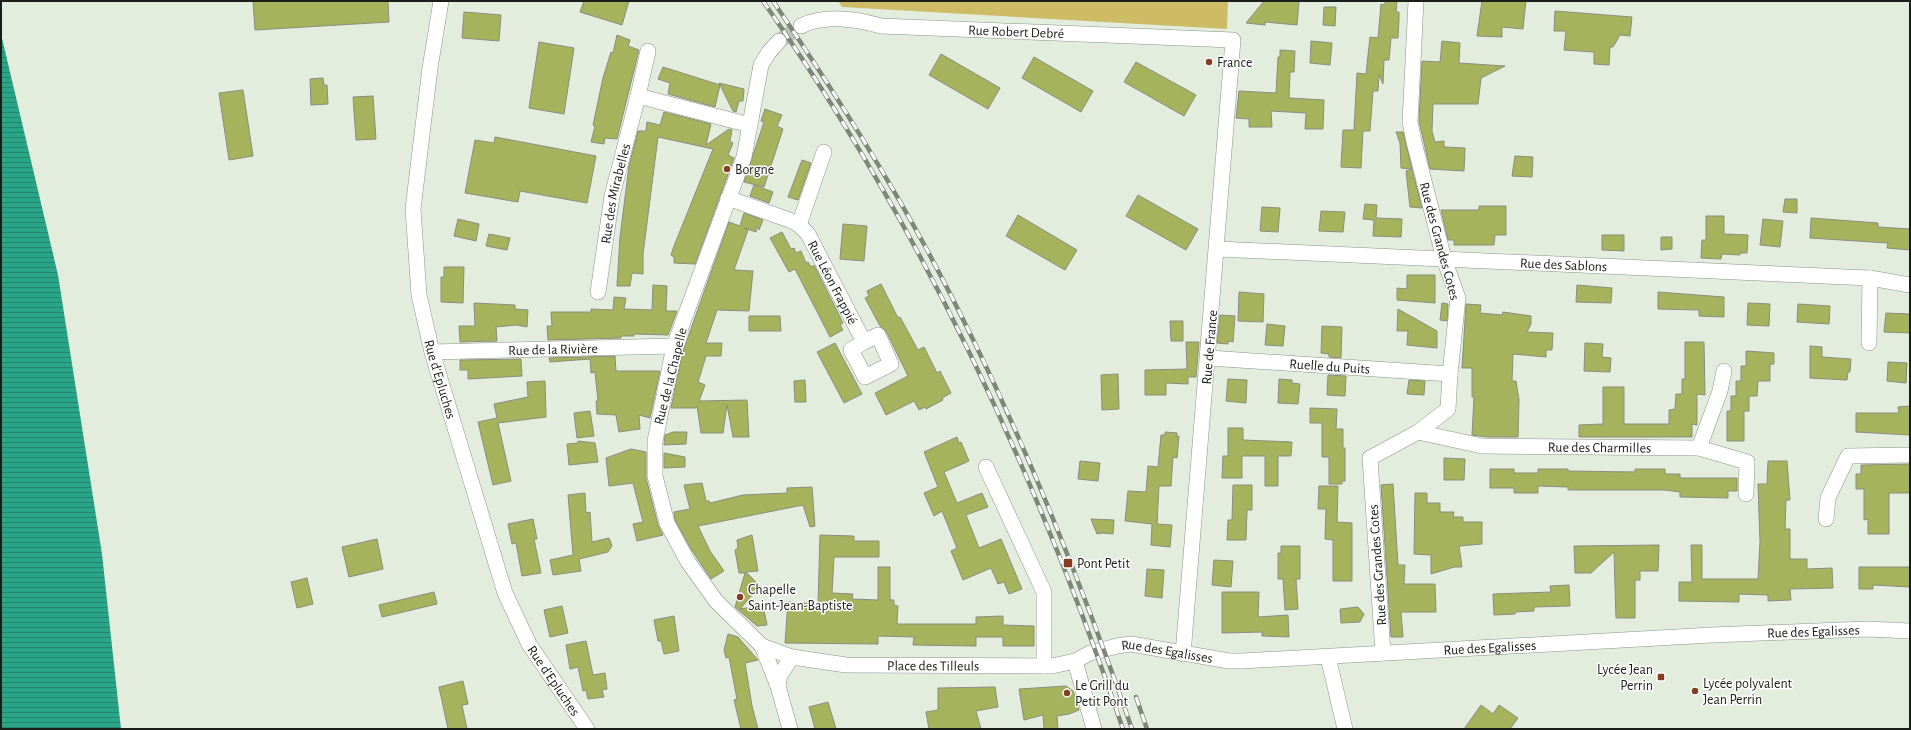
<svg xmlns="http://www.w3.org/2000/svg" width="1911" height="730" viewBox="0 0 1911 730" font-family="'Alegreya Sans',sans-serif">
	<defs>
		<pattern id="water-rules" width="6" height="5" patternUnits="userSpaceOnUse"><rect width="6" height="5" fill="#2ba588"/><path d="M0 2.5h6" fill="none" stroke="#24866e"/></pattern>
	</defs>
	<rect width="100%" height="100%" fill="#e2eddd"/>
	<path fill="#cebb66" d="M 838,1 L 1228,1 L 1227,29 L 842,7 Z"/>
	<path fill="url(#water-rules)" d="M 1,34 L 58,275 L 102,554 L 121,729 L 1,729 Z"/>
	<path fill="#a6b35d" stroke="#8a8d7d" d="M 253,1 L 388,1 L 389,22 L 255,30 Z
		M 584,1 L 629,1 L 622,25 L 580,12 Z
		M 1264,1 L 1299,1 L 1297,25 L 1265,22 L 1265,25 L 1246,23 Z
		M 1385,1 L 1397,1 L 1396,12 L 1399,12 L 1399,20 L 1398,38 L 1391,38 L 1389,60 L 1384,60 L 1383,84 L 1379,75 L 1378,91 L 1373,91 L 1370,131 L 1363,131 L 1361,168 L 1341,167 L 1343,130 L 1354,130 L 1357,73 L 1366,74 L 1370,37 L 1378,38 L 1381,4 L 1385,5 Z
		M 1482,1 L 1526,1 L 1523,29 L 1502,27 L 1502,37 L 1477,36 Z
		M 1324,7 L 1336,7 L 1335,26 L 1323,25 Z
		M 1555,11 L 1632,17 L 1630,36 L 1620,35 L 1613,47 L 1610,47 L 1609,65 L 1594,64 L 1594,52 L 1564,50 L 1566,31 L 1554,31 Z
		M 464,12 L 501,15 L 499,41 L 462,38 Z
		M 617,35 L 630,40 L 628,46 L 639,50 L 617,139 L 605,138 L 604,144 L 591,142 L 595,126 L 593,125 L 603,78 L 611,52 L 613,53 Z
		M 1311,41 L 1332,43 L 1330,65 L 1310,63 Z
		M 1442,41 L 1460,43 L 1459,63 L 1505,66 L 1481,78 L 1478,104 L 1433,104 L 1432,131 L 1435,142 L 1444,141 L 1444,147 L 1465,148 L 1464,171 L 1430,169 L 1419,121 L 1422,61 L 1440,62 Z
		M 539,42 L 574,48 L 564,114 L 529,108 Z
		M 1280,50 L 1295,51 L 1294,72 L 1290,72 L 1289,98 L 1324,100 L 1323,129 L 1305,129 L 1306,113 L 1271,111 L 1272,127 L 1249,127 L 1249,119 L 1236,118 L 1239,91 L 1276,93 L 1278,57 L 1280,57 Z
		M 941,54 L 1000,88 L 988,109 L 929,75 Z
		M 1034,57 L 1093,91 L 1081,112 L 1022,78 Z
		M 1136,62 L 1196,95 L 1184,116 L 1124,82 Z
		M 663,67 L 720,85 L 719,83 L 744,89 L 743,101 L 739,101 L 736,112 L 733,111 L 720,85 L 715,107 L 668,94 L 670,83 L 658,79 Z
		M 323,78 L 324,85 L 327,85 L 328,104 L 311,105 L 310,79 Z
		M 243,90 L 253,156 L 229,160 L 219,93 Z
		M 373,96 L 376,139 L 356,140 L 353,97 Z
		M 765,109 L 782,115 L 777,126 L 783,129 L 764,187 L 744,182 L 764,122 L 761,121 Z
		M 664,112 L 711,124 L 706,145 L 729,129 L 732,130 L 730,141 L 733,143 L 728,155 L 734,158 L 695,264 L 674,263 L 674,257 L 671,255 L 674,246 L 713,149 L 658,137 L 643,254 L 643,274 L 632,273 L 630,286 L 617,286 L 620,237 L 629,166 L 638,131 L 646,131 L 647,122 L 660,125 Z
		M 1396,132 L 1403,132 L 1412,169 L 1401,168 L 1400,143 Z
		M 495,137 L 596,156 L 587,203 L 520,191 L 518,202 L 465,193 L 475,140 L 494,143 Z
		M 1515,156 L 1533,157 L 1532,177 L 1512,176 Z
		M 802,160 L 811,163 L 798,200 L 788,197 Z
		M 1412,169 L 1422,208 L 1410,207 L 1406,171 Z
		M 754,185 L 773,192 L 769,203 L 750,196 Z
		M 1138,195 L 1198,229 L 1186,250 L 1126,216 Z
		M 1785,199 L 1797,199 L 1797,213 L 1783,212 Z
		M 1365,204 L 1377,205 L 1376,218 L 1402,219 L 1401,237 L 1373,236 L 1374,220 L 1363,219 Z
		M 1479,206 L 1506,206 L 1506,235 L 1495,235 L 1494,245 L 1454,245 L 1454,240 L 1448,240 L 1441,210 L 1479,210 Z
		M 1262,207 L 1280,208 L 1278,232 L 1260,231 Z
		M 1321,211 L 1345,212 L 1343,232 L 1319,231 Z
		M 744,213 L 763,220 L 759,230 L 757,226 L 756,232 L 744,228 L 748,230 L 734,270 L 753,271 L 749,311 L 717,310 L 706,343 L 722,343 L 721,356 L 706,356 L 698,382 L 705,385 L 699,401 L 747,400 L 749,437 L 733,437 L 727,405 L 723,433 L 701,433 L 697,406 L 696,408 L 671,408 L 682,354 L 729,222 L 740,226 Z
		M 1018,215 L 1077,250 L 1065,270 L 1006,236 Z
		M 1706,216 L 1724,216 L 1724,234 L 1748,235 L 1747,253 L 1740,253 L 1740,255 L 1722,254 L 1721,259 L 1701,258 L 1702,240 L 1706,240 Z
		M 1811,218 L 1878,223 L 1878,227 L 1910,229 L 1910,250 L 1887,248 L 1888,243 L 1810,238 Z
		M 458,219 L 479,224 L 476,241 L 454,236 Z
		M 1763,219 L 1783,221 L 1780,247 L 1760,245 Z
		M 843,224 L 867,226 L 864,261 L 840,259 Z
		M 782,232 L 791,249 L 794,248 L 796,253 L 801,251 L 806,263 L 808,262 L 811,267 L 814,265 L 843,323 L 840,325 L 843,330 L 830,337 L 795,269 L 789,272 L 770,238 Z
		M 489,234 L 510,238 L 507,250 L 486,246 Z
		M 1602,235 L 1624,235 L 1624,251 L 1602,250 Z
		M 1661,237 L 1672,237 L 1672,249 L 1661,250 Z
		M 444,267 L 464,267 L 463,303 L 441,302 L 441,277 L 444,277 Z
		M 1407,275 L 1435,275 L 1435,303 L 1397,300 L 1397,288 L 1407,289 Z
		M 881,284 L 898,318 L 900,317 L 918,350 L 924,347 L 937,373 L 940,371 L 951,393 L 942,398 L 943,400 L 926,409 L 925,407 L 919,410 L 914,401 L 886,415 L 875,393 L 908,376 L 886,331 L 880,326 L 865,298 L 869,296 L 867,291 Z
		M 653,285 L 667,286 L 666,311 L 677,311 L 668,335 L 634,334 L 634,336 L 621,336 L 621,338 L 548,340 L 547,326 L 552,326 L 551,312 L 591,312 L 591,309 L 613,310 L 614,297 L 626,298 L 624,309 L 652,310 Z
		M 1577,285 L 1612,288 L 1611,303 L 1576,302 Z
		M 1239,292 L 1264,294 L 1263,322 L 1238,321 Z
		M 1658,292 L 1724,297 L 1724,317 L 1699,316 L 1699,310 L 1658,309 Z
		M 474,303 L 515,305 L 515,309 L 528,310 L 527,327 L 516,325 L 496,327 L 497,341 L 460,342 L 459,326 L 475,326 Z
		M 1442,303 L 1448,304 L 1447,321 L 1440,320 Z
		M 1748,303 L 1770,304 L 1769,326 L 1747,325 Z
		M 1466,304 L 1481,305 L 1480,313 L 1502,315 L 1503,312 L 1531,316 L 1531,324 L 1527,332 L 1553,333 L 1552,350 L 1546,350 L 1546,357 L 1513,354 L 1512,381 L 1516,381 L 1519,400 L 1518,437 L 1488,437 L 1472,435 L 1474,397 L 1472,397 L 1472,368 L 1462,368 Z
		M 1798,304 L 1830,306 L 1829,324 L 1797,322 Z
		M 1398,309 L 1437,331 L 1437,348 L 1407,345 L 1408,331 L 1397,331 Z
		M 1886,313 L 1910,314 L 1910,333 L 1884,332 Z
		M 1220,315 L 1235,316 L 1233,342 L 1228,341 L 1228,344 L 1217,343 Z
		M 749,316 L 780,316 L 781,331 L 749,331 Z
		M 1170,321 L 1183,321 L 1183,341 L 1171,341 Z
		M 1267,324 L 1285,326 L 1283,346 L 1265,345 Z
		M 1322,326 L 1342,327 L 1341,358 L 1329,357 L 1329,354 L 1321,353 Z
		M 1186,342 L 1199,342 L 1196,377 L 1188,377 L 1188,384 L 1166,383 L 1166,395 L 1145,395 L 1145,370 L 1187,369 Z
		M 1685,342 L 1704,342 L 1705,395 L 1697,394 L 1697,425 L 1692,424 L 1692,437 L 1579,437 L 1579,425 L 1603,424 L 1603,387 L 1624,387 L 1624,424 L 1669,424 L 1669,410 L 1675,409 L 1676,394 L 1682,394 L 1682,379 L 1685,379 Z
		M 835,343 L 862,394 L 844,403 L 817,352 Z
		M 1585,343 L 1603,344 L 1602,357 L 1611,358 L 1610,372 L 1584,371 Z
		M 1810,346 L 1822,347 L 1822,357 L 1851,359 L 1850,372 L 1848,372 L 1847,380 L 1810,378 Z
		M 1746,351 L 1774,353 L 1774,364 L 1770,364 L 1770,381 L 1758,381 L 1757,396 L 1749,396 L 1749,411 L 1744,411 L 1744,441 L 1727,441 L 1727,411 L 1731,411 L 1731,396 L 1736,396 L 1736,381 L 1741,381 L 1741,366 L 1746,366 Z
		M 615,356 L 616,371 L 660,371 L 650,418 L 639,415 L 640,429 L 619,432 L 616,415 L 597,414 L 596,401 L 598,401 L 595,372 L 591,373 L 590,359 L 550,362 L 549,358 Z
		M 521,359 L 522,376 L 468,379 L 468,370 L 460,370 L 460,360 Z
		M 1888,362 L 1907,363 L 1906,383 L 1887,381 Z
		M 1118,374 L 1119,409 L 1102,410 L 1101,375 Z
		M 1328,375 L 1346,376 L 1345,396 L 1327,395 Z
		M 1228,379 L 1247,380 L 1246,403 L 1226,401 Z
		M 1279,379 L 1292,380 L 1292,383 L 1300,384 L 1298,404 L 1278,403 Z
		M 805,380 L 806,402 L 795,402 L 794,381 Z
		M 1409,380 L 1425,381 L 1424,395 L 1407,394 Z
		M 545,381 L 546,417 L 498,423 L 511,481 L 493,485 L 478,422 L 497,418 L 494,404 L 528,397 L 527,382 Z
		M 1910,406 L 1910,435 L 1856,432 L 1856,413 L 1899,413 L 1898,407 Z
		M 1310,408 L 1337,409 L 1336,429 L 1343,429 L 1343,448 L 1345,448 L 1345,481 L 1342,481 L 1342,484 L 1329,484 L 1329,457 L 1322,457 L 1322,423 L 1310,423 Z
		M 590,411 L 594,436 L 577,438 L 574,413 Z
		M 1228,428 L 1243,428 L 1243,440 L 1292,442 L 1291,456 L 1278,456 L 1278,486 L 1265,486 L 1265,456 L 1242,456 L 1242,478 L 1222,478 L 1223,456 L 1228,456 Z
		M 673,432 L 687,432 L 686,444 L 664,445 L 665,435 Z
		M 1165,432 L 1177,433 L 1177,437 L 1179,436 L 1177,458 L 1173,457 L 1171,486 L 1159,486 L 1157,524 L 1172,525 L 1170,547 L 1151,545 L 1152,524 L 1125,521 L 1128,491 L 1146,492 L 1148,466 L 1158,467 L 1161,435 L 1165,435 Z
		M 957,437 L 959,443 L 961,442 L 969,461 L 944,472 L 957,503 L 982,493 L 988,507 L 966,515 L 979,548 L 1001,539 L 1022,589 L 1009,594 L 1004,582 L 998,584 L 991,568 L 963,580 L 951,551 L 957,548 L 942,511 L 934,516 L 924,493 L 938,487 L 924,452 Z
		M 578,441 L 595,443 L 598,462 L 569,465 L 567,444 L 578,443 Z
		M 631,449 L 646,452 L 646,478 L 658,525 L 663,535 L 637,541 L 633,524 L 643,522 L 633,483 L 609,486 L 606,458 Z
		M 664,453 L 685,457 L 685,467 L 664,468 Z
		M 1444,458 L 1465,459 L 1464,480 L 1444,480 Z
		M 1080,461 L 1100,463 L 1098,481 L 1078,479 Z
		M 1768,461 L 1787,461 L 1790,500 L 1786,500 L 1785,529 L 1790,529 L 1790,559 L 1807,559 L 1807,569 L 1832,568 L 1833,588 L 1790,589 L 1791,600 L 1768,601 L 1768,595 L 1739,594 L 1739,602 L 1679,601 L 1679,582 L 1692,582 L 1691,545 L 1702,545 L 1702,579 L 1758,579 L 1760,542 L 1758,484 L 1767,484 Z
		M 1910,464 L 1910,493 L 1889,493 L 1889,534 L 1868,534 L 1868,519 L 1864,520 L 1864,489 L 1856,489 L 1856,474 L 1861,474 L 1861,465 Z
		M 1490,469 L 1514,469 L 1514,473 L 1538,473 L 1538,469 L 1568,469 L 1568,471 L 1635,472 L 1635,469 L 1665,469 L 1665,474 L 1680,474 L 1680,478 L 1737,478 L 1737,491 L 1728,491 L 1728,498 L 1680,497 L 1680,492 L 1665,490 L 1568,490 L 1568,487 L 1538,486 L 1538,493 L 1514,493 L 1514,488 L 1490,488 Z
		M 702,483 L 706,501 L 709,501 L 710,503 L 743,495 L 787,493 L 787,488 L 812,487 L 815,526 L 810,527 L 803,505 L 698,526 L 710,551 L 724,571 L 711,579 L 691,549 L 675,520 L 674,512 L 690,509 L 684,485 Z
		M 1393,484 L 1398,565 L 1405,565 L 1404,584 L 1435,584 L 1436,612 L 1401,612 L 1403,637 L 1391,637 L 1381,485 Z
		M 1233,485 L 1252,485 L 1252,510 L 1247,510 L 1246,540 L 1227,540 L 1228,520 L 1232,520 Z
		M 1319,486 L 1338,486 L 1337,522 L 1352,523 L 1352,581 L 1333,581 L 1333,540 L 1325,539 L 1326,509 L 1318,509 Z
		M 585,493 L 586,513 L 590,512 L 592,542 L 609,538 L 612,546 L 608,552 L 579,559 L 581,571 L 553,575 L 550,560 L 573,555 L 568,495 Z
		M 1415,493 L 1427,493 L 1427,503 L 1440,503 L 1440,512 L 1454,512 L 1453,517 L 1463,517 L 1463,522 L 1482,522 L 1482,544 L 1459,546 L 1462,567 L 1454,567 L 1431,574 L 1431,555 L 1414,554 Z
		M 533,519 L 537,539 L 534,539 L 541,573 L 522,576 L 516,543 L 512,544 L 508,524 Z
		M 1091,519 L 1114,520 L 1113,534 L 1102,533 L 1097,534 Z
		M 752,535 L 758,571 L 746,572 L 760,586 L 740,609 L 763,605 L 767,625 L 757,626 L 735,607 L 745,573 L 739,573 L 735,550 L 738,548 L 737,540 Z
		M 820,535 L 854,536 L 854,541 L 879,541 L 879,557 L 834,557 L 832,593 L 853,594 L 852,599 L 878,600 L 878,567 L 890,567 L 890,600 L 894,600 L 894,605 L 898,606 L 897,624 L 976,624 L 976,617 L 1003,616 L 1003,625 L 1034,626 L 1034,646 L 1003,646 L 1003,637 L 976,637 L 976,646 L 913,645 L 914,637 L 878,636 L 878,644 L 785,643 L 788,602 L 818,604 Z
		M 377,539 L 383,569 L 349,577 L 342,547 Z
		M 1659,545 L 1658,571 L 1640,571 L 1640,580 L 1635,580 L 1635,618 L 1616,618 L 1614,552 L 1591,573 L 1575,573 L 1574,546 Z
		M 1281,546 L 1300,546 L 1300,579 L 1296,579 L 1298,609 L 1285,610 L 1283,579 L 1278,579 L 1278,553 L 1281,553 Z
		M 1214,560 L 1233,561 L 1231,587 L 1212,585 Z
		M 1859,567 L 1910,567 L 1910,587 L 1873,585 L 1873,589 L 1859,589 Z
		M 1147,569 L 1164,570 L 1162,598 L 1145,596 Z
		M 307,578 L 313,604 L 297,608 L 291,582 Z
		M 1569,585 L 1570,606 L 1534,607 L 1534,611 L 1515,612 L 1515,614 L 1494,615 L 1493,594 L 1551,592 L 1550,586 Z
		M 434,592 L 437,604 L 382,617 L 379,605 Z
		M 1222,592 L 1259,592 L 1258,617 L 1288,615 L 1289,637 L 1262,636 L 1262,632 L 1222,633 Z
		M 562,606 L 568,633 L 550,637 L 544,610 Z
		M 1358,607 L 1364,614 L 1360,622 L 1341,623 L 1340,609 Z
		M 674,616 L 679,651 L 664,654 L 661,641 L 658,641 L 654,620 Z
		M 728,634 L 738,637 L 758,660 L 745,663 L 752,706 L 758,729 L 741,729 L 734,700 L 737,699 L 729,657 L 726,658 L 724,650 Z
		M 586,641 L 593,675 L 605,673 L 607,689 L 602,690 L 604,697 L 588,699 L 586,690 L 583,691 L 578,667 L 570,669 L 566,645 Z
		M 463,681 L 468,704 L 462,705 L 467,729 L 448,729 L 439,687 Z
		M 1066,686 L 1073,691 L 1079,710 L 1069,714 L 1057,716 L 1058,729 L 1044,729 L 1043,715 L 1024,720 L 1019,689 Z
		M 995,687 L 998,707 L 976,711 L 981,729 L 929,729 L 926,712 L 938,710 L 938,688 Z
		M 828,702 L 836,729 L 815,729 L 809,707 Z
		M 1481,705 L 1493,714 L 1499,705 L 1518,718 L 1510,729 L 1464,729 Z"/>
	<g fill="none" stroke-linecap="round" stroke-linejoin="round">
		<path stroke="#bac4b6" stroke-width="15" stroke-dasharray="15 8" stroke-linecap="butt" d="M 779,41 L 801,26"/>
		<g stroke="#8a9485" stroke-width="16">
			<g id="minor">
				<path id="s1" d="M 441,1 L 430,68 L 413,209 L 419,295 L 432,352 L 505,593 L 529,644 L 587,729"/>
				<path id="s2" d="M 801,26 C 825,14 856,19 881,26 L 1233,40 L 1183,654"/>
				<path id="s3" d="M 779,41 L 769,52 L 761,65 L 744,157 L 674,346 L 655,441 L 655,476 L 667,523 L 688,562 L 716,601 L 762,646 L 792,657 L 846,665 L 1052,666 L 1075,661 L 1090,653 L 1117,646 L 1131,644 L 1229,661 L 1242,661 L 1712,635 L 1867,629 L 1910,631"/>
				<path d="M 638,96 L 750,125"/>
				<path id="s4" d="M 728,198 L 792,221 L 799,225 L 808,234 L 864,342 L 851,350 L 865,377 L 891,364 L 878,335 L 864,342"/>
				<path d="M 799,225 L 824,152"/>
				<path id="s5" d="M 1218,249 L 1870,278 L 1910,285"/>
				<path id="s6" d="M 598,292 L 612,196 L 638,96 L 648,51"/>
				<path d="M 1869,343 L 1870,278"/>
				<path id="s7" d="M 432,352 L 674,346"/>
				<path id="s8" d="M 1209,358 L 1450,374"/>
				<path id="s9" d="M 1418,432 L 1482,446 L 1699,448 L 1747,462 L 1746,494"/>
				<path d="M 1699,448 L 1720,391 L 1724,371"/>
				<path d="M 986,467 L 1044,592 L 1044,666"/>
				<path d="M 1826,519 L 1828,498 L 1848,456 L 1910,455"/>
				<path d="M 762,646 L 778,686"/>
				<path d="M 1383,653 L 1370,458 L 1418,432 L 1448,409 L 1450,374 L 1458,298 L 1444,259 L 1414,142 L 1410,122 L 1416,1"/>
				<path d="M 1328,657 L 1345,729"/>
				<path d="M 1075,661 L 1094,729"/>
				<path d="M 790,729 L 778,686 L 780,675 L 792,657"/>
			</g>
		</g>
		<use href="#minor" stroke="#fff" stroke-width="15"/>
		<g stroke="#7f877b" stroke-width="4.5">
			<path id="rail" d="M 763,1 C 922,229 1034,467 1123,729
				M 773,1 C 827,81 880,163 926,248 C 1009,401 1075,564 1132,729
				M 1136,697 L 1147,729"/>
		</g>
		<use href="#rail" stroke="#fff" stroke-width="3" stroke-dasharray="9" stroke-linecap="butt"/>
	</g>
	<g fill="#863d22" stroke="#fff" stroke-width="1.5">
		<circle cx="1209" cy="62" r="4"/>
		<circle cx="727" cy="169" r="4"/>
		<rect x="1063" y="558" width="10" height="10" rx="2"/>
		<circle cx="740" cy="597" r="4"/>
		<rect x="1657" y="673" width="8" height="8" rx="2"/>
		<circle cx="1695" cy="691" r="4"/>
		<circle cx="1067" cy="693" r="4"/>
	</g>
	<g text-anchor="middle" stroke-width="3" stroke-linejoin="round" paint-order="stroke">
		<g font-size="14" fill="#1a1e18" stroke="#fff">
			<text dy="5" stroke="none"><textPath href="#s2" startOffset="217">Rue Robert Debré</textPath></text>
			<text dy="5" stroke="none"><textPath href="#s6" startOffset="100">Rue des Mirabelles</textPath></text>
			<text transform="translate(1440 241) rotate(75)" y="5">Rue des Grandes Cotes</text>
			<text dy="5" stroke="none"><textPath href="#s5" startOffset="346">Rue des Sablons</textPath></text>
			<text dy="5" stroke="none"><textPath href="#s4" startOffset="143">Rue Léon Frappié</textPath></text>
			<text transform="translate(1209 347) rotate(-85)" y="5">Rue de France</text>
			<text dy="5" stroke="none"><textPath href="#s7" startOffset="121">Rue de la Rivière</textPath></text>
			<text dy="5" stroke="none"><textPath href="#s8" startOffset="121">Ruelle du Puits</textPath></text>
			<text transform="translate(670 376) rotate(-76)" y="5">Rue de la Chapelle</text>
			<text dy="5" stroke="none"><textPath href="#s1" startOffset="383">Rue d'Epluches</textPath></text>
			<text dy="5" stroke="none"><textPath href="#s9" startOffset="183">Rue des Charmilles</textPath></text>
			<text transform="translate(1377 565) rotate(-94)" y="5">Rue des Grandes Cotes</text>
			<text dy="5" stroke="none"><textPath href="#s3" startOffset="1722">Rue des Egalisses</textPath></text>
			<text dy="5" stroke="none"><textPath href="#s3" startOffset="1398">Rue des Egalisses</textPath></text>
			<text dy="5" stroke="none"><textPath href="#s3" startOffset="1074">Rue des Egalisses</textPath></text>
			<text dy="5" stroke="none"><textPath href="#s3" startOffset="836">Place des Tilleuls</textPath></text>
			<text dy="5" stroke="none"><textPath href="#s1" startOffset="707">Rue d'Epluches</textPath></text>
		</g>
		<g font-size="14" fill="#1a1e18" stroke="#fff" text-anchor="start">
			<text x="1217" y="67">France</text>
			<text x="735" y="174">Borgne</text>
			<text x="1077" y="568">Pont Petit</text>
			<text x="748" y="594">Chapelle<tspan x="748" dy="16">Saint-Jean-Baptiste</tspan></text>
			<text x="1653" y="674" text-anchor="end">Lycée Jean<tspan x="1653" dy="16">Perrin</tspan></text>
			<text x="1703" y="688">Lycée polyvalent<tspan x="1703" dy="16">Jean Perrin</tspan></text>
			<text x="1075" y="690">Le Grill du<tspan x="1075" dy="16">Petit Pont</tspan></text>
		</g>
	</g>
	<rect width="1911" height="730" fill="none" stroke="#1a1e18" stroke-width="4"/>
</svg>
